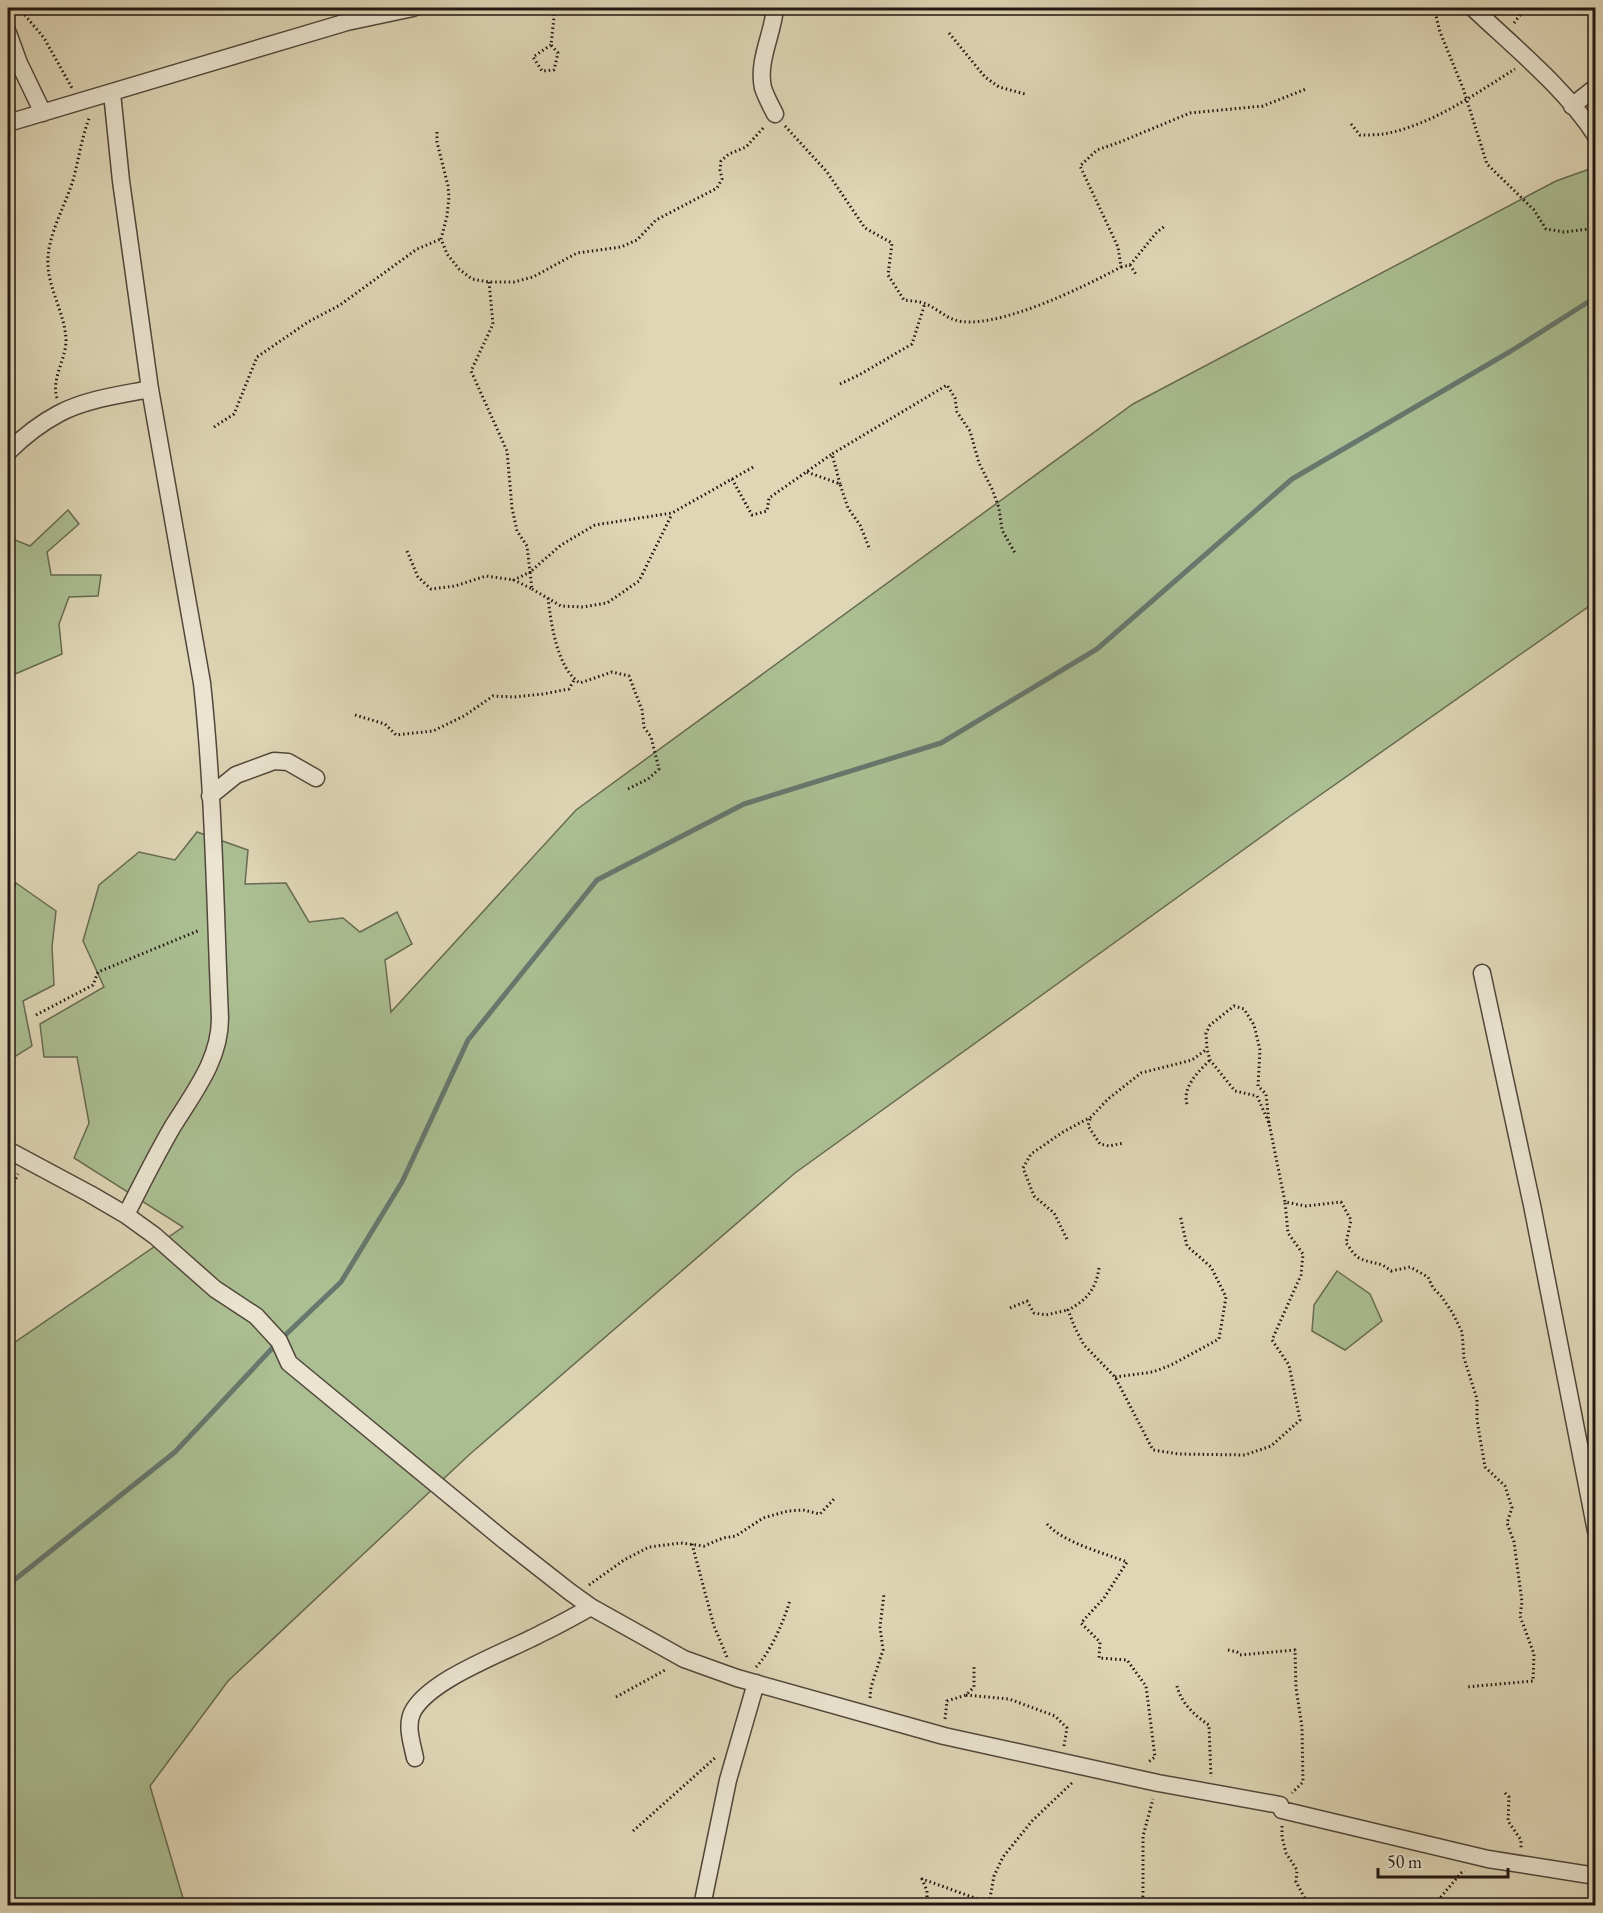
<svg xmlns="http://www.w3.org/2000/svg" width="1603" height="1913" viewBox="0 0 1603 1913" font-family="'EB Garamond',serif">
	<rect width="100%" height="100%" fill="#dfd6b6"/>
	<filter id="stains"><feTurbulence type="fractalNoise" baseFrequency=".00333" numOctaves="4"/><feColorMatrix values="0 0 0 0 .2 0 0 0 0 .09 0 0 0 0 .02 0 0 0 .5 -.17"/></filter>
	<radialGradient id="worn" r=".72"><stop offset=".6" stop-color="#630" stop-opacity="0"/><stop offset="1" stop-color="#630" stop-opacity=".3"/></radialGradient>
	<path fill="#abbf93" stroke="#666b52" stroke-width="1.5" d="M 1595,167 L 1595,602 L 1286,819 L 795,1173 L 470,1454 L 228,1681 L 150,1786 L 185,1905 L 8,1905 L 8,1347 L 183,1227 L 74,1158 L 89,1123 L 77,1057 L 44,1057 L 40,1024 L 104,987 L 83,941 L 99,885 L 139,852 L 175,860 L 197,832 L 248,850 L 245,884 L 286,883 L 309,922 L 343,918 L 360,932 L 397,912 L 412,944 L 385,960 L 391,1012 L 576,810 L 1133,404 L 1556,181 Z
		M 68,510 L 79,524 L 47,552 L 51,575 L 101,575 L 98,596 L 69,597 L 59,624 L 62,654 L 15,674 L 8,666 L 8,537 L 30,546 Z
		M 16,883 L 56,911 L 52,947 L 54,985 L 23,1001 L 32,1046 L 8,1061 L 8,907 Z
		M 1337,1271 L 1370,1294 L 1382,1321 L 1345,1350 L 1312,1331 L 1314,1305 Z"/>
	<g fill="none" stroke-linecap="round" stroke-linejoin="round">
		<path stroke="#66786e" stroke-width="5" d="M 8,1585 L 175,1452 L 279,1341 L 341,1282 L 402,1182 L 468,1040 L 597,880 L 744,804 L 941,743 L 1097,649 L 1292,479 L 1511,351 L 1596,297"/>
		<g stroke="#51473b" stroke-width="19">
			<path id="street" d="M 1473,8 C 1514,47 1565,88 1596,136
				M 8,33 L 19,63 L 43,113
				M 112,93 L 121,181 L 150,389 L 202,683 C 214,794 215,907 220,1018 C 220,1060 194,1092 173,1126 C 156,1155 141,1185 126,1215
				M 1572,106 L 1596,87
				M 775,114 C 771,106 766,97 763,88 C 757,61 773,34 775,8
				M 8,123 L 347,22 L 413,8
				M 8,452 C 23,437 41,423 60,413 C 87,399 120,395 150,389
				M 210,796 L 236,775 L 274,761 L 288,762 L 316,778
				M 1482,973 L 1532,1205 L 1596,1531
				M 8,1150 L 90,1194 L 126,1215 L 155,1236 L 215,1289 L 256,1316 L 279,1341 L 289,1363 L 505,1541 L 570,1592 L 591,1607 L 684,1659 L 737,1678 L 944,1736 L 1158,1783 L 1280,1805 L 1282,1810 L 1488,1859 L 1596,1876
				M 415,1758 C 412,1743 406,1727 412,1713 C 428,1679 509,1651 542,1633 C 559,1625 575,1616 591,1607
				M 702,1906 L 728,1780 L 756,1683"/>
		</g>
		<path stroke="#221712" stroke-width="3" stroke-dasharray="1.5 3" stroke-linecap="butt" d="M 19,8 L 44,38 L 72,88
			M 1434,8 L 1440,32 L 1463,88 L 1487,164 L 1534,210 L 1546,229 L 1564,232 L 1589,229 L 1596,231
			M 1514,23 L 1524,10
			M 949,33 L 985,77 L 999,87 L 1025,94
			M 551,45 L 533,57 L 542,71 L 554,70 L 558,53 L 551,45 L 555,8
			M 1351,124 L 1360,135 C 1368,135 1377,135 1384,134 C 1432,125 1475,94 1515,69
			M 785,126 L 827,172 L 865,228 L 892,243 L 888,275 L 904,300 C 911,301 920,301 926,304 C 936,308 945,317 955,320 C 993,332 1086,286 1121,267 L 1118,247 L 1080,166 L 1097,150 L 1120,142 L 1190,113 L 1263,106 L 1306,89
			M 437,132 L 437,142 L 448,186 L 449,197 L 447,216 L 441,239 L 447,254 L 459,269 L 472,279 L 489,282 L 514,282 L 533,277 L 577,253 L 621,247 L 637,240 L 656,220 L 717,188 L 722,179 L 720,170 L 721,161 L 729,154 L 746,147 L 765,126
			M 1130,265 L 1157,232 L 1165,226
			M 1121,267 L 1130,265 L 1137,276
			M 489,282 L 493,324 L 471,371 L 507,451 L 512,508 L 517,531 L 527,546 L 530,572 L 514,580 L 532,589 L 530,572 L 561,545 L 595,525 L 672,513 L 755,466
			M 840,384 L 859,375 L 912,344 L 925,303
			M 57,398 C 51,378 66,360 66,340 C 65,314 49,290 48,265 C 46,237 66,205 74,177 C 79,157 82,136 90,116
			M 214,427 L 234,414 L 257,357 L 308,322 L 340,305 L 417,249 L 441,239
			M 807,472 L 840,484 L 848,508 L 860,525 L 870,550
			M 732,479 L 752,515 L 767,511 L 769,498 L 832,454
			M 840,484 L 832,454 L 947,385 L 955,398 L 957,412 L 970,431 L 979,463 L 992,489 L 999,508 L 1002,530 L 1015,553
			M 407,551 L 418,577 L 431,589 L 455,586 L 486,576 L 514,580
			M 532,589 L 561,606 L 583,607 L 607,603 L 639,581 L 672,514
			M 548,598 C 551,623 557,669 580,683 L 612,672 L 629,676 L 642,710 L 644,727 L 651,737 L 659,769 L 648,779 L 628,789
			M 355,715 L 385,724 L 396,735 L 433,731 L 464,716 L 493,696 L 514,697 L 543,694 L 569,689 L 574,680
			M 36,1015 L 93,985 L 98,972 L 200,930
			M 1187,1104 C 1182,1087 1199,1071 1210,1060
			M 1090,1119 L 1088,1126 L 1100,1144 L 1109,1146 L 1124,1143
			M 1269,1123 L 1266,1094 L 1258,1086 L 1260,1050 L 1254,1025 L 1244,1009 L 1234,1006 L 1210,1025 L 1206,1033 L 1207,1049 L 1210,1060 L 1235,1091 L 1257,1096 L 1269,1123 L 1285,1202 L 1306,1206 L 1341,1202 L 1351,1220 L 1346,1243 C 1350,1248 1354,1255 1359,1258 C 1373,1265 1378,1260 1391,1271 L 1410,1267 L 1428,1277 L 1433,1288 L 1441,1296 L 1452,1312 L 1462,1332 L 1464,1358 L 1477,1399 L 1477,1420 L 1485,1467 L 1505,1486 L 1512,1508 L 1507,1523 L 1514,1542 L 1522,1602 L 1520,1616 L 1534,1654 L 1533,1681 L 1466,1687
			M 8,1195 L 18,1174
			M 1067,1239 L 1054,1213 L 1034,1196 L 1023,1168 L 1031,1154 L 1063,1132 L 1091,1117 L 1108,1099 L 1141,1073 L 1192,1060 L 1207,1049
			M 1099,1268 C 1096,1289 1087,1300 1068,1310 L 1075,1328 L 1084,1345 L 1115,1377 L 1153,1450 L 1179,1454 L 1245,1455 L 1271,1446 L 1300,1420 L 1289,1365 L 1272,1340 L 1301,1275 L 1303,1254 L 1288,1233 L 1285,1202
			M 1010,1308 L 1027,1301 L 1034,1313 L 1046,1315 L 1068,1310
			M 1115,1377 L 1153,1372 L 1171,1365 L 1219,1339 L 1226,1297 L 1211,1267 L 1187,1246 L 1180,1215
			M 1047,1524 C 1064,1543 1104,1553 1127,1562 L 1104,1598 L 1081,1623 L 1100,1642 L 1099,1658 L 1127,1660 L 1146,1686 L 1155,1757 L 1147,1763
			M 692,1544 L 714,1626 L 727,1657
			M 589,1585 L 624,1560 L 649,1547 L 681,1543 L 704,1546 L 723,1538 L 736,1536 L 763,1518 L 788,1511 L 803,1510 L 820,1514 L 834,1499
			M 1228,1650 L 1237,1652 L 1240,1655 L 1295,1650 L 1296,1688 L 1302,1727 L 1303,1782 L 1292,1793
			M 756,1667 C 770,1653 785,1619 790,1600
			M 1177,1686 C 1181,1703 1195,1716 1209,1725 L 1211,1777
			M 966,1695 L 1009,1699 L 1055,1716 L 1067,1728 L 1064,1746
			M 616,1697 L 667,1669
			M 870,1698 L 871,1687 L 883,1650 L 880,1627 L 884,1594
			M 945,1719 L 947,1701 L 966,1695 L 974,1687 L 974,1667
			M 1505,1793 L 1509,1797 L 1508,1821 L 1521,1840 L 1521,1848
			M 1282,1826 L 1282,1837 L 1286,1853 L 1297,1870 L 1296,1882 L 1309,1906
			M 633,1831 L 716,1757
			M 927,1906 L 927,1891 L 922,1879 L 989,1903 L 994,1876 L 1003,1857 L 1032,1821 L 1074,1781
			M 1142,1906 L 1143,1895 L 1143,1836 L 1153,1799
			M 1439,1906 L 1440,1898 L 1461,1873 L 1465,1871"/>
		<use href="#street" stroke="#eae4d0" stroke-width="16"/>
	</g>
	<rect width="1603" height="1913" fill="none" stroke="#dfd6b6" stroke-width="30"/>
	<rect x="9" y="9" width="1585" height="1895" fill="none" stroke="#221712" stroke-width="3"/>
	<rect x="15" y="15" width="1573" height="1883" fill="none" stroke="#221712" stroke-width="1.5"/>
	<path d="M1378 1868v9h130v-9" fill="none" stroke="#221712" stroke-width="3"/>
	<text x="1387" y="1868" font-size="18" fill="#221712" stroke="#eae4d0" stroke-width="4.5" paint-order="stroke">50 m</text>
	<rect width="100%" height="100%" filter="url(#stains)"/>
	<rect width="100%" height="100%" fill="url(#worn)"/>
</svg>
